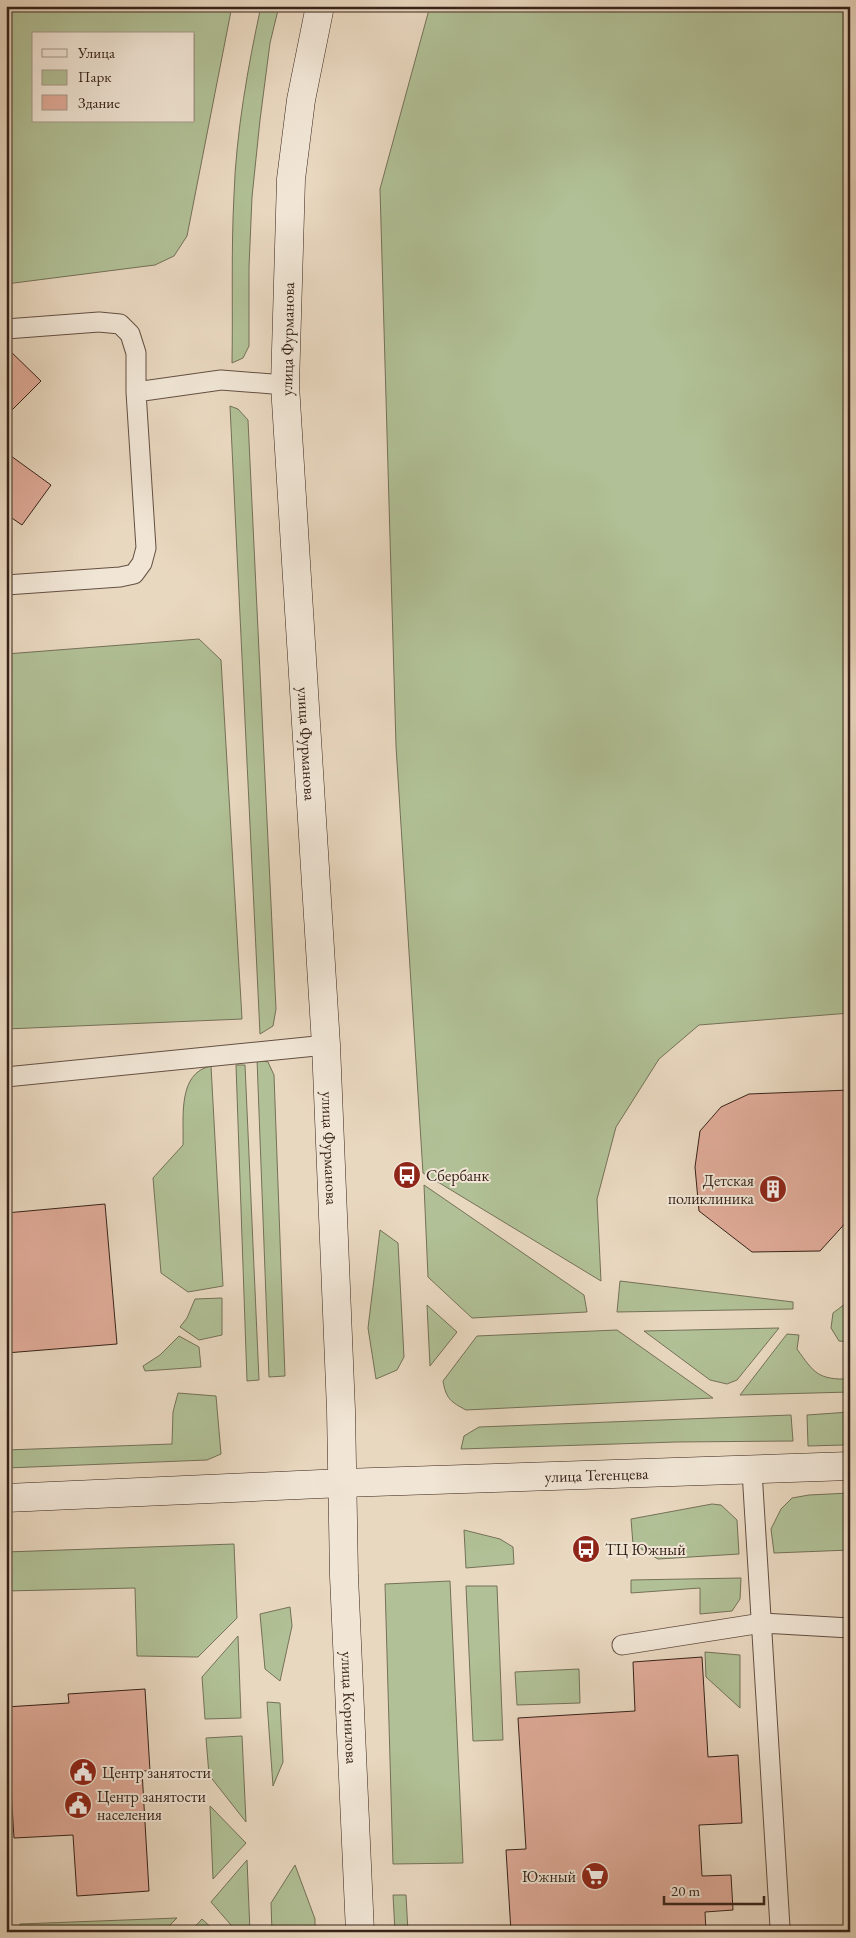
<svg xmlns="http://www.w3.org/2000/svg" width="856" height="1938" viewBox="0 0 856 1938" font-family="'EB Garamond',serif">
	<rect width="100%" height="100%" fill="#e9d8c0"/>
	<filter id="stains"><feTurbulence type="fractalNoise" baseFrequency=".004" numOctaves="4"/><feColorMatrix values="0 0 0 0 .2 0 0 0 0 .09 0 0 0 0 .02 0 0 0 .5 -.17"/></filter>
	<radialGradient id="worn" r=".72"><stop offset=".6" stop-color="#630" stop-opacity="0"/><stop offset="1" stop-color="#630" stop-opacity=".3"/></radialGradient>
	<path fill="#b1c096" stroke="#747158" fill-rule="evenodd" d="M 6,6 L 232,6 L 187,236 L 174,256 L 155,265 L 6,284 ZM 34,34 L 194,34 L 194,121 L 34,121 Z
		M 261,6 L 279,6 L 270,43 L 260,120 L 252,197 L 249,267 L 249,346 L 243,358 L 232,363 C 233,307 231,251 234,195 C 236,133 248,66 261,6 Z
		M 430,6 L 850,6 L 850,1013 L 699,1025 L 659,1059 L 616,1127 L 597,1199 L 601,1281 L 423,1173 L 396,746 L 380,189 Z
		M 230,406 L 238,409 L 248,420 L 276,1009 L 273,1026 L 260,1034 Z
		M 199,639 L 221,660 L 242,1019 L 6,1029 L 6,654 Z
		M 257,1059 L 268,1062 L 274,1075 L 285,1376 L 269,1377 Z
		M 236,1065 L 245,1065 L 259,1380 L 247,1381 Z
		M 211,1066 L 223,1286 L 188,1292 L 161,1273 L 153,1178 L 183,1145 C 184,1118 177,1073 211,1066 Z
		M 424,1185 L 584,1295 L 587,1312 L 472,1318 L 428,1277 Z
		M 380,1230 L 398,1243 L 404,1357 L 397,1370 L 376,1379 L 368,1328 Z
		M 620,1281 L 793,1302 L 793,1309 L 617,1312 Z
		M 222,1298 L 222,1335 L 199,1340 L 180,1327 L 187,1318 L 195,1299 Z
		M 845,1304 L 850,1305 L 850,1342 L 839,1341 L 831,1328 L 833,1313 Z
		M 427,1305 L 457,1332 L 430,1366 Z
		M 779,1328 L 737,1380 L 727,1384 L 710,1380 L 644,1331 Z
		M 617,1330 L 713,1398 L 466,1410 C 451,1402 446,1399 443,1381 L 477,1336 Z
		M 787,1334 L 799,1335 L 797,1349 C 814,1373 818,1380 850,1379 L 850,1392 L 740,1395 Z
		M 179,1336 L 199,1347 L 201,1367 L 145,1371 L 143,1366 L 160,1355 Z
		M 178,1393 L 216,1396 L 221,1454 L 207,1460 L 6,1468 L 6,1450 L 172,1444 L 173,1412 Z
		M 850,1412 L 850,1443 L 843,1445 L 808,1446 L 807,1415 Z
		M 791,1415 L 793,1441 L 676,1442 L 461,1449 L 464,1436 L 479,1427 Z
		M 850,1493 L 850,1550 L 774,1553 L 771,1529 L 781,1509 L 792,1498 L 809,1495 Z
		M 712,1504 L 721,1505 L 737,1520 L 739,1554 L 658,1559 L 633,1544 L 631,1519 Z
		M 464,1530 L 500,1539 L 513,1547 L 514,1564 L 466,1568 Z
		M 234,1544 L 237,1618 L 198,1657 L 137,1656 L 135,1588 L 6,1591 L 6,1552 Z
		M 741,1578 L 740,1599 L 732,1611 L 700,1614 L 700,1588 L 631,1593 L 631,1580 Z
		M 450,1581 L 463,1863 L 393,1864 L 385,1584 Z
		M 466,1586 L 497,1586 L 503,1740 L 473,1741 Z
		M 290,1607 L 292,1626 L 280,1681 L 265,1669 L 260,1614 Z
		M 238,1636 L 241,1718 L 205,1719 L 202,1677 Z
		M 705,1652 L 740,1655 L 740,1708 L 706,1677 Z
		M 579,1669 L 580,1703 L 517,1705 L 515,1672 Z
		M 267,1702 L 280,1703 L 283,1762 L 273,1786 Z
		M 242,1736 L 246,1822 L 209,1775 L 206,1738 Z
		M 210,1806 L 246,1843 L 213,1879 Z
		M 247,1860 L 250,1932 L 237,1932 L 211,1902 Z
		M 295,1865 L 315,1919 L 315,1932 L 272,1932 L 271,1903 Z
		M 393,1895 L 406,1895 L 408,1932 L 395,1932 Z
		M 177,1918 L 163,1932 L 20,1932 L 20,1924 Z
		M 202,1919 L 216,1932 L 190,1932 Z"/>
	<path fill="#e0ab99" stroke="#372219" d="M 6,347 L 41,381 L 7,415 L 11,456 L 51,485 L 22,525 L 6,514 Z
		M 850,1090 L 850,1218 L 820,1251 L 752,1252 L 699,1211 L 695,1167 L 700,1131 L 721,1107 L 749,1094 Z
		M 105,1204 L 117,1344 L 6,1353 L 6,1213 Z
		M 702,1657 L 708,1757 L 738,1755 L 742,1823 L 699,1825 L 702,1876 L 731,1875 L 733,1910 L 705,1912 L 706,1932 L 511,1932 L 506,1850 L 526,1849 L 518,1718 L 635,1711 L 633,1662 Z
		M 145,1689 L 150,1771 L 142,1771 L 149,1891 L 77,1896 L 73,1835 L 14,1838 L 10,1774 L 6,1775 L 6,1707 L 69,1703 L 68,1694 Z"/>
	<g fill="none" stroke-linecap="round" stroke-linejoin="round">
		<g stroke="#645043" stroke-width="21">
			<path id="service" d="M 6,329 L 99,322 L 120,324 L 130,334 L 136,353 L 136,392 L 146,548 L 142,563 L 134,574 L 120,577 L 6,585
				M 136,392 L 221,380 L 285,385
				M 6,1077 L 326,1045
				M 752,1471 L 780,1927
				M 622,1645 L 762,1623 L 850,1628"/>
		</g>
		<g stroke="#372219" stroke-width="29">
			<g id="secondary">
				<path id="s1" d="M 320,6 L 301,100 L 291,179 L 285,385 L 326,1045 L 341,1410 L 344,1576 L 360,1932"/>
				<path id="s2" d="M 6,1498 L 343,1483 L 850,1466"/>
			</g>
		</g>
		<use href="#service" stroke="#f1e6d6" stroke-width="19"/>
		<use href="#secondary" stroke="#f1e6d6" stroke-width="28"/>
	</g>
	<defs>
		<g id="bus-disc" transform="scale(1.4375)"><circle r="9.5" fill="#8f2418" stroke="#f1e6d6"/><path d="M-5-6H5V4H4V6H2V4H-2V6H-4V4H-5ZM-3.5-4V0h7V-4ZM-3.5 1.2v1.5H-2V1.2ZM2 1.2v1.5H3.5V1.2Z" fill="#fff"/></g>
		<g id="building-disc" transform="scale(1.4375)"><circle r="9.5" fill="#8f2418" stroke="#f1e6d6"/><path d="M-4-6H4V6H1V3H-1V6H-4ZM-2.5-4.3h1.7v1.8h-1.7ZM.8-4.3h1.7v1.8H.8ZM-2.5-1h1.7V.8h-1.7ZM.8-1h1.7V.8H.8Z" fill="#fff"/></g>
		<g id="civic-disc" transform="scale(1.4375)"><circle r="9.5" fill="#8f2418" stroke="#f1e6d6"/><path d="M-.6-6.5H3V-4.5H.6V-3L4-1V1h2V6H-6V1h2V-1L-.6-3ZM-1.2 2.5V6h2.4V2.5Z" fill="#fff"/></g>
		<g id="supermarket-disc" transform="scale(1.4375)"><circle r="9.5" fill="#8f2418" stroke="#f1e6d6"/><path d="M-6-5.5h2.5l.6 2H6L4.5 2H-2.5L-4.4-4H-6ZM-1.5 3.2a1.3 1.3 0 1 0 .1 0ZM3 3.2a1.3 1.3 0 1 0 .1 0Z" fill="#fff"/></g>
	</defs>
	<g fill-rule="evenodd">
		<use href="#bus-disc" x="407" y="1175"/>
		<use href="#building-disc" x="773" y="1189"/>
		<use href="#bus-disc" x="586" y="1549"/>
		<use href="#civic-disc" x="83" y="1772"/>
		<use href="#civic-disc" x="78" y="1805"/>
		<use href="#supermarket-disc" x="595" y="1876"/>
	</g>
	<g text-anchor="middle" stroke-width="4" stroke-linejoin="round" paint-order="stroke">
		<g font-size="16" fill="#372219" stroke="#f1e6d6">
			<text transform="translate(287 339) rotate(-89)" y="6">улица Фурманова</text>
			<text dy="6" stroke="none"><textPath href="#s1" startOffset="741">улица Фурманова</textPath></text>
			<text dy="6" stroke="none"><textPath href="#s1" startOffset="1146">улица Фурманова</textPath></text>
			<text dy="6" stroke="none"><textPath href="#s2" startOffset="591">улица Тегенцева</textPath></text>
			<text dy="6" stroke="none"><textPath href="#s1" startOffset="1706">улица Корнилова</textPath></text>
		</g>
		<g font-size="16" fill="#372219" stroke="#f1e6d6" text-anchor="start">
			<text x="426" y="1181">Сбербанк</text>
			<text x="754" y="1186" text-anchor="end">Детская<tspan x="754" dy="18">поликлиника</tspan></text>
			<text x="605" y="1555">ТЦ Южный</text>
			<text x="102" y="1778">Центр занятости</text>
			<text x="97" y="1802">Центр занятости<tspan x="97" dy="18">населения</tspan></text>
			<text x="576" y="1882" text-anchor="end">Южный</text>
		</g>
	</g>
	<rect width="856" height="1938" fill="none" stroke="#e9d8c0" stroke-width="25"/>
	<rect x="8" y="8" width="841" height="1923" fill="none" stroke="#372219" stroke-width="2.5"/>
	<rect x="12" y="12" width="831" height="1913" fill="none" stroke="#372219"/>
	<rect x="32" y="32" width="162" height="90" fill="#f1e6d6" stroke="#a7988a"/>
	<rect x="42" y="49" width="25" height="8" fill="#f1e6d6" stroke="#a7988a"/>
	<text x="78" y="58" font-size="15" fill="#372219">Улица</text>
	<rect x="42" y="70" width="25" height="15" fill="#b1c096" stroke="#a7988a"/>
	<text x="78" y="82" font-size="15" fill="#372219">Парк</text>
	<rect x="42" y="95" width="25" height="15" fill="#e0ab99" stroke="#a7988a"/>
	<text x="78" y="108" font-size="15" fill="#372219">Здание</text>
	<path d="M664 1896v8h100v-8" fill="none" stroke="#372219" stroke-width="2.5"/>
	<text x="671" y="1896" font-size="15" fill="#372219" stroke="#f1e6d6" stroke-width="4" paint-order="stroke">20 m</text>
	<rect width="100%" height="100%" filter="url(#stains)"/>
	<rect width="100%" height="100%" fill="url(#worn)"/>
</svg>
